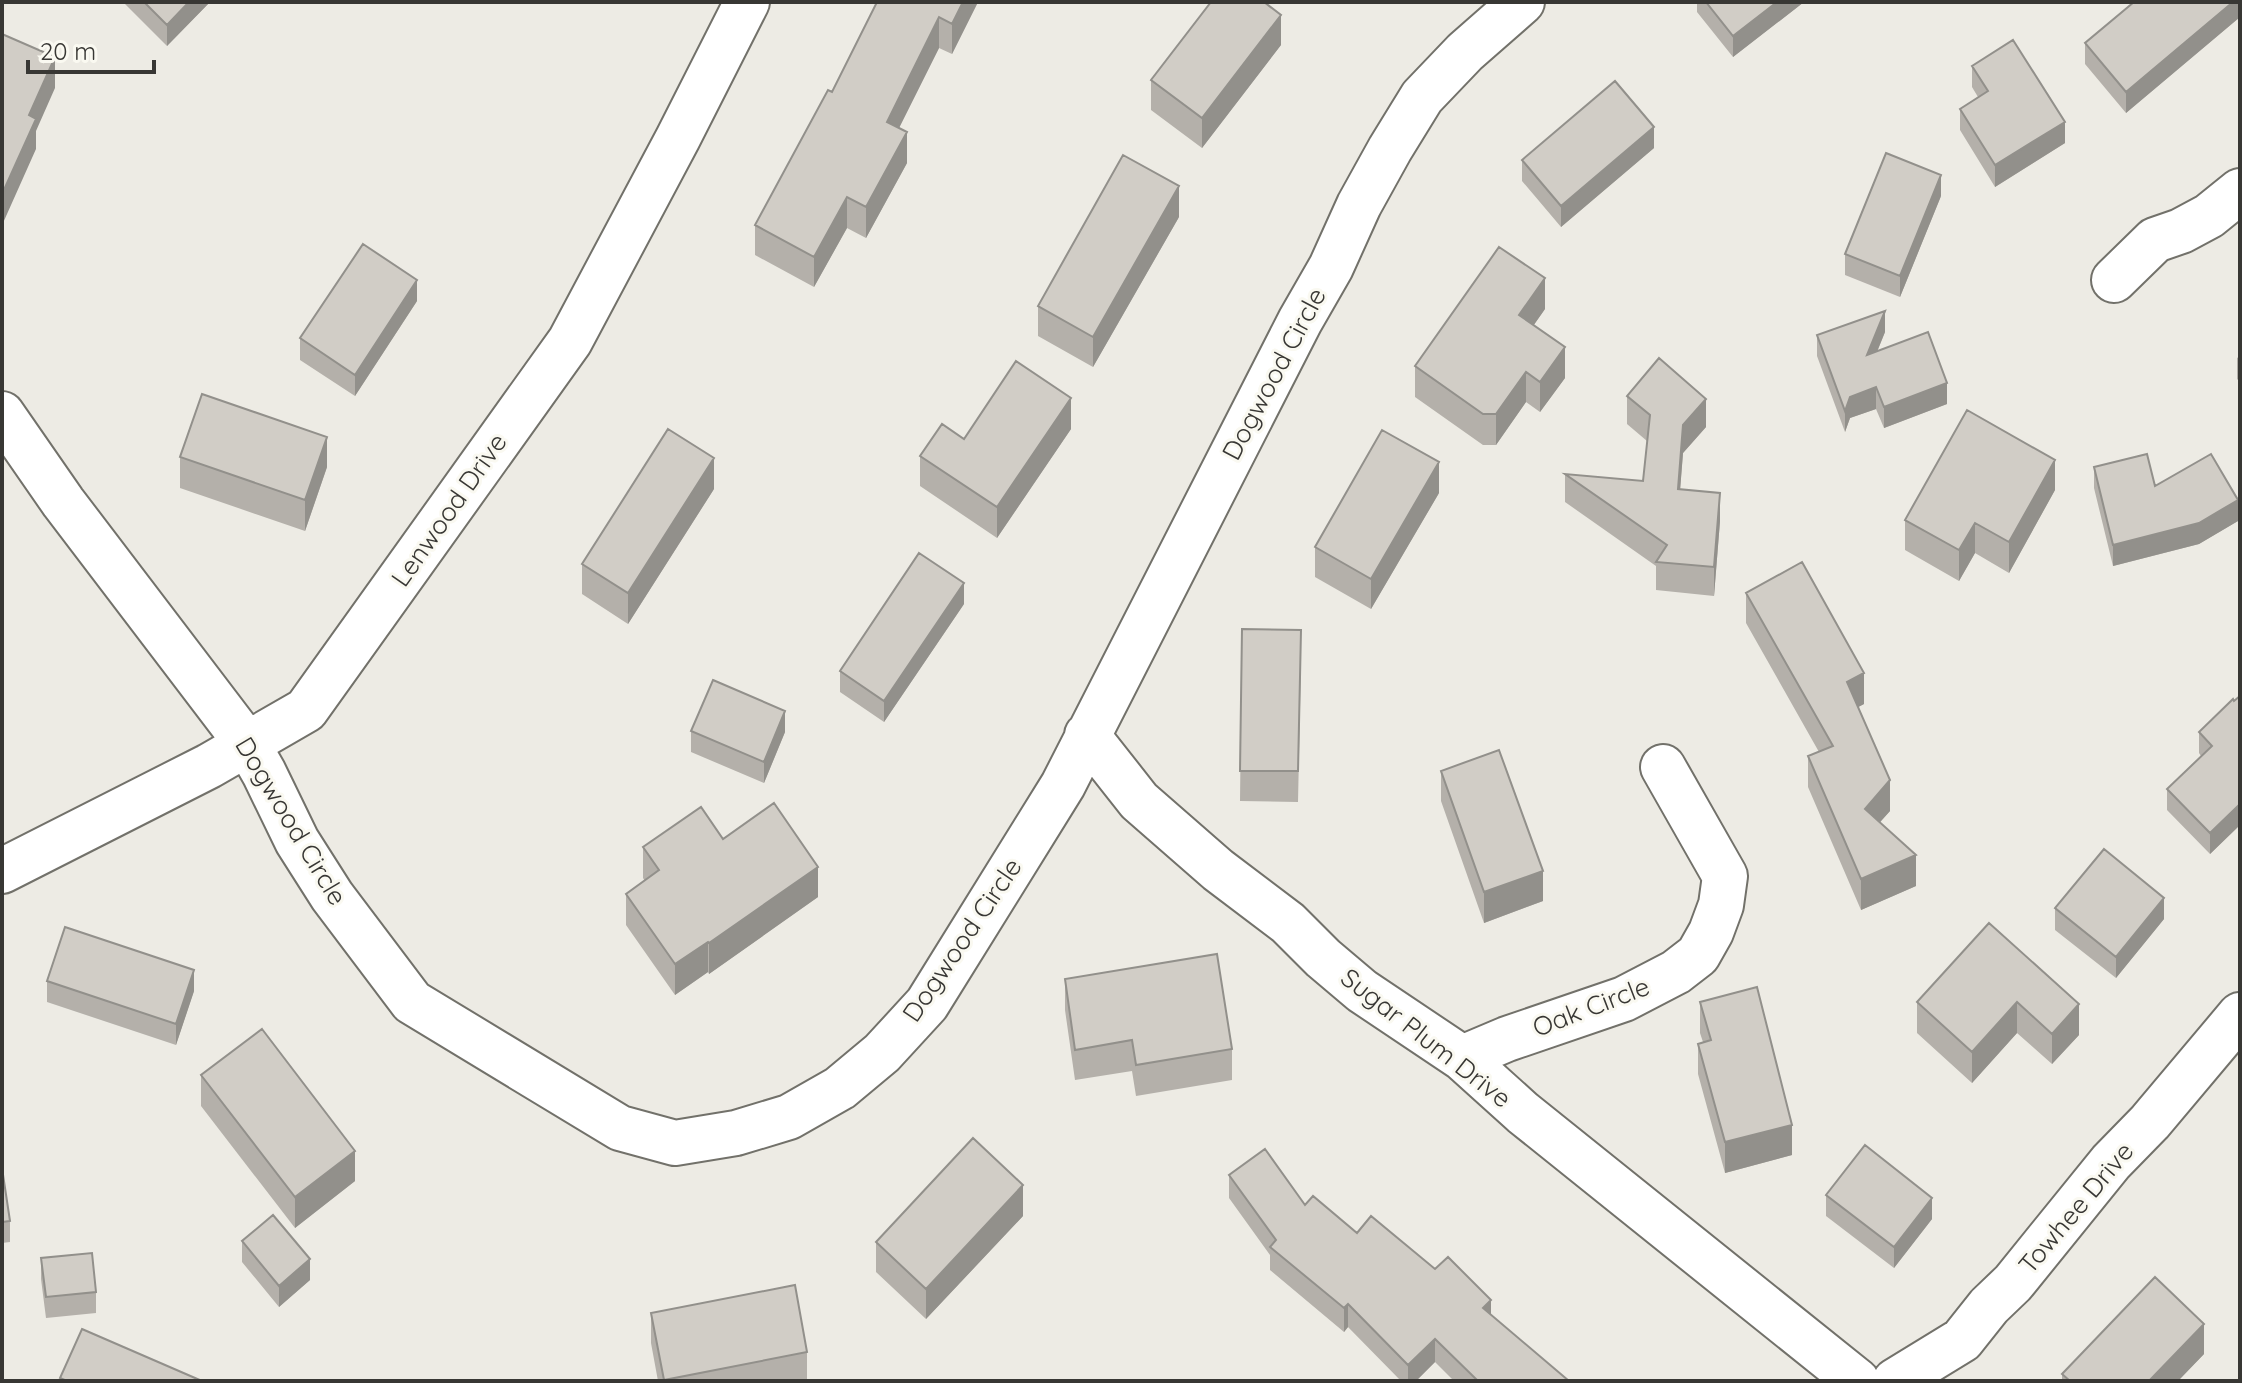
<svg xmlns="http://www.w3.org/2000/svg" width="2242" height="1383" viewBox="0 0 2242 1383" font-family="Quicksand,sans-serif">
	<rect width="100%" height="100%" fill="#edebe4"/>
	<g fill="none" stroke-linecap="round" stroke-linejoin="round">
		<g stroke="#72716a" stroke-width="48">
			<path id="minor" d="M 2114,280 L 2155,240 L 2181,231 L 2209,216 L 2240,191
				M 2,414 L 63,502 L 248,745 L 264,773 L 297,841 L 332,896 L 412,1002 L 620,1128 L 675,1143 L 736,1133 L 789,1117 L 840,1088 L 882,1053 L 927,1004 L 1063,785 L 1300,321 L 1331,267 L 1359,205 L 1390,149 L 1422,97 L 1465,52 L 1522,2
				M 1087,735 L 1139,801 L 1218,870 L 1288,923 L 1323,958 L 1362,991 L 1462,1058 L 1523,1113 L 1857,1381
				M 2,871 L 209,766 L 306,710 L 570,341 L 678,138 L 747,2
				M 1462,1058 L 1507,1039 L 1624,999 L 1676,972 L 1698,955 L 1711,932 L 1721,905 L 1725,876 L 1663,767
				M 1895,1381 L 1962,1340 L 1989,1306 L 2013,1283 L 2111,1162 L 2150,1122 L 2240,1015"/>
		</g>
		<use href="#minor" stroke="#fff" stroke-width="44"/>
	</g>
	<path fill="#b4b0aa" d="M 123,2 L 210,2 L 167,46 Z
		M 877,2 L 978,2 L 952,54 L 939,48 L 899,128 L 907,163 L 866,238 L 847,228 L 814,287 L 755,255 L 755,225 L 832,92 Z
		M 1697,2 L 1804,2 L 1733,57 L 1697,12 Z
		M 2240,2 L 2240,17 L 2126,113 L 2085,64 L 2085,43 Z
		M 1281,45 L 1202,148 L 1151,110 L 1151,80 Z
		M 1972,66 L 2065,143 L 1995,187 L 1960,130 L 1960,109 L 1978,97 L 1972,87 Z
		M 1654,148 L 1561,227 L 1522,181 L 1522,160 Z
		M 1941,196 L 1900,297 L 1845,275 L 1845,254 Z
		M 1179,217 L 1093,367 L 1038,336 L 1038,306 Z
		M 417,301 L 355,396 L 300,360 L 300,338 Z
		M 1545,309 L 1533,326 L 1565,378 L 1540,412 L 1526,402 L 1496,445 L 1483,445 L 1415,397 L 1415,366 Z
		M 1885,332 L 1877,352 L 1947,404 L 1884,428 L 1876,409 L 1850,418 L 1845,432 L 1817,356 L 1817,335 Z
		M 2240,356 L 2240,382 L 2237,379 L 2237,358 Z
		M 1627,396 L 1706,427 L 1683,453 L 1680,489 L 1720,521 L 1714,596 L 1656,590 L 1656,566 L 1565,502 L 1565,474 L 1643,481 L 1647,441 L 1627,424 Z
		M 1071,429 L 997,538 L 920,486 L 920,456 Z
		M 180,457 L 327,467 L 305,531 L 180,488 Z
		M 2094,467 L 2155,486 L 2238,521 L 2199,544 L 2113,566 L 2094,488 Z
		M 714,489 L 628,624 L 582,594 L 582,564 Z
		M 2055,490 L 2009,573 L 1975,553 L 1959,581 L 1905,550 L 1905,520 Z
		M 1439,493 L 1371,609 L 1315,577 L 1315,547 Z
		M 1746,593 L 1864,704 L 1858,707 L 1890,811 L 1880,822 L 1916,886 L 1861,910 L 1808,787 L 1808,756 L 1819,752 L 1746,623 Z
		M 964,604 L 884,722 L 840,692 L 840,671 Z
		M 1242,629 L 1301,660 L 1298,802 L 1240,801 Z
		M 2240,696 L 2240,825 L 2210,854 L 2167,810 L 2167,789 L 2201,756 L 2199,753 L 2199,732 Z
		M 691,731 L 785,732 L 764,783 L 691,752 Z
		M 1441,771 L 1543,901 L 1484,923 L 1441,801 Z
		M 723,839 L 818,897 L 709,974 L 708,972 L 675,995 L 626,925 L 626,894 L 645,881 L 643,878 L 643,847 Z
		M 2055,908 L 2164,919 L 2116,978 L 2055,930 Z
		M 1989,923 L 2079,1035 L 2052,1064 L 2017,1033 L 1972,1083 L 1917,1033 L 1917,1002 Z
		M 1065,979 L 1232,1049 L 1232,1080 L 1136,1096 L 1132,1071 L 1075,1080 L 1065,1010 Z
		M 47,981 L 194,991 L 176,1045 L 47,1002 Z
		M 1700,1002 L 1792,1155 L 1725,1173 L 1698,1074 L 1698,1044 L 1703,1042 L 1700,1033 Z
		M 201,1075 L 355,1181 L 295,1228 L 201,1106 Z
		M 2,1168 L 10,1221 L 10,1242 L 2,1243 Z
		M 1229,1175 L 1305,1205 L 1357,1233 L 1491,1315 L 1569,1381 L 1454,1381 L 1435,1362 L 1416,1381 L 1401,1381 L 1348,1327 L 1344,1332 L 1270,1270 L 1270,1255 L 1229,1198 Z
		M 1826,1195 L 1932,1219 L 1894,1268 L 1826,1216 Z
		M 1023,1216 L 926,1319 L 876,1272 L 876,1242 Z
		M 242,1241 L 310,1280 L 279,1307 L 242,1262 Z
		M 41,1258 L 96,1292 L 96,1313 L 46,1318 L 41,1279 Z
		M 651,1313 L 807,1352 L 807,1381 L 658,1381 L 651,1343 Z
		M 2204,1354 L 2178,1381 L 2062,1381 L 2062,1374 Z"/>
	<path fill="#92908b" d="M 189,2 L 210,2 L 167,46 L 167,25 Z
		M 963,2 L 978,2 L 952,54 L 952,24 Z
		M 1777,2 L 1804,2 L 1733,57 L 1733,36 Z
		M 2233,2 L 2240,2 L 2240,17 L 2126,113 L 2126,92 Z
		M 1281,15 L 1281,45 L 1202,148 L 1202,118 Z
		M 939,17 L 939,48 L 887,152 L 887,122 Z
		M 55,57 L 55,88 L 36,131 L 36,149 L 3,223 L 3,192 L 29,115 Z
		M 2065,122 L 2065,143 L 1995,187 L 1995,165 Z
		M 1654,127 L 1654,148 L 1561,227 L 1561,206 Z
		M 907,132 L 907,163 L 866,238 L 866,207 Z
		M 1941,175 L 1941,196 L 1900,297 L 1900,276 Z
		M 1179,186 L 1179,217 L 1093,367 L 1093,337 Z
		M 847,197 L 847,228 L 814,287 L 814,257 Z
		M 1545,278 L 1545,309 L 1519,346 L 1519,315 Z
		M 417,280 L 417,301 L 355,396 L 355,375 Z
		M 1885,311 L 1885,332 L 1867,376 L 1867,355 Z
		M 1565,347 L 1565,378 L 1540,412 L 1540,382 Z
		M 1526,372 L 1526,402 L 1496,445 L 1496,414 Z
		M 1947,383 L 1947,404 L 1884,428 L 1884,407 Z
		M 1876,387 L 1876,409 L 1850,418 L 1845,432 L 1845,411 L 1850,397 Z
		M 1071,398 L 1071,429 L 997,538 L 997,507 Z
		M 1706,399 L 1706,427 L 1683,453 L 1678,517 L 1678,489 L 1683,425 Z
		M 327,437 L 327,467 L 305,531 L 305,500 Z
		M 714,458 L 714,489 L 628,624 L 628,593 Z
		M 2055,460 L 2055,490 L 2009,573 L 2009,542 Z
		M 1439,462 L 1439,493 L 1371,609 L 1371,579 Z
		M 1720,493 L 1720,521 L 1714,596 L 1714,567 Z
		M 2238,500 L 2238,521 L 2199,544 L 2113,566 L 2113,545 Z
		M 1975,523 L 1975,553 L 1959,581 L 1959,550 Z
		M 964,583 L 964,604 L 884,722 L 884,701 Z
		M 1864,673 L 1864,704 L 1847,713 L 1847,682 Z
		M 785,711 L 785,732 L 764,783 L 764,762 Z
		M 1890,780 L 1890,811 L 1865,839 L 1865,809 Z
		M 2240,804 L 2240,825 L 2210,854 L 2210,833 Z
		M 1916,855 L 1916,886 L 1861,910 L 1861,879 Z
		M 818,867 L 818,897 L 709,974 L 709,943 Z
		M 1543,871 L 1543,901 L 1484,923 L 1484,892 Z
		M 2164,898 L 2164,919 L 2116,978 L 2116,957 Z
		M 708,942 L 708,972 L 675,995 L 675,964 Z
		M 194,970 L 194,991 L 176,1045 L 176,1024 Z
		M 2017,1002 L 2017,1033 L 1972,1083 L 1972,1052 Z
		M 2079,1004 L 2079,1035 L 2052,1064 L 2052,1034 Z
		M 1792,1125 L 1792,1155 L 1725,1173 L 1725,1142 Z
		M 355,1151 L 355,1181 L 295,1228 L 295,1197 Z
		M 1023,1185 L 1023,1216 L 926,1319 L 926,1289 Z
		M 1932,1198 L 1932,1219 L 1894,1268 L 1894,1247 Z
		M 310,1259 L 310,1280 L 279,1307 L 279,1286 Z
		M 1491,1300 L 1491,1324 L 1483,1308 Z
		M 1348,1304 L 1348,1327 L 1344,1332 L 1344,1308 Z
		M 2204,1324 L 2204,1354 L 2178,1381 L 2149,1381 Z
		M 1435,1339 L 1435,1362 L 1416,1381 L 1408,1381 L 1408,1365 Z"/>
	<path fill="#d1cdc6" stroke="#92908b" stroke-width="2" d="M 144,2 L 189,2 L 167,25 Z
		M 877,2 L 963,2 L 952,24 L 939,17 L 887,122 L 907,132 L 866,207 L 847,197 L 814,257 L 755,225 L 828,90 L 832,92 Z
		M 1211,2 L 1264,2 L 1281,15 L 1202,118 L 1151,80 Z
		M 1706,2 L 1777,2 L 1733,36 Z
		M 2134,2 L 2233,2 L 2126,92 L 2085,43 Z
		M 2,34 L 55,57 L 29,115 L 36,119 L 3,192 Z
		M 2013,40 L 2065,122 L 1995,165 L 1960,109 L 1988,91 L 1972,66 Z
		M 1615,81 L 1654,127 L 1561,206 L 1522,160 Z
		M 1886,153 L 1941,175 L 1900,276 L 1845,254 Z
		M 1123,155 L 1179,186 L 1093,337 L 1038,306 Z
		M 363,244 L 417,280 L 355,375 L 300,338 Z
		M 1499,247 L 1545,278 L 1519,315 L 1565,347 L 1540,382 L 1526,372 L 1496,414 L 1483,414 L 1415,366 Z
		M 1885,311 L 1867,355 L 1928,332 L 1947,383 L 1884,407 L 1876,387 L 1850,397 L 1845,411 L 1817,335 Z
		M 1659,358 L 1706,399 L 1683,425 L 1678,489 L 1720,493 L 1714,567 L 1656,562 L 1667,545 L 1565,474 L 1643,481 L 1650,415 L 1627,396 Z
		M 1016,361 L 1071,398 L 997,507 L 920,456 L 942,424 L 964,439 Z
		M 202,394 L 327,437 L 305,500 L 180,457 Z
		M 1967,410 L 2055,460 L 2009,542 L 1975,523 L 1959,550 L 1905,520 Z
		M 668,429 L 714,458 L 628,593 L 582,564 Z
		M 1382,430 L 1439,462 L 1371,579 L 1315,547 Z
		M 2147,454 L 2155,486 L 2211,454 L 2238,500 L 2199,523 L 2113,545 L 2094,467 Z
		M 919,553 L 964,583 L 884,701 L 840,671 Z
		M 1802,562 L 1864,673 L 1847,682 L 1890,780 L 1865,809 L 1916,855 L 1861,879 L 1808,756 L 1833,746 L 1746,593 Z
		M 1242,629 L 1301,630 L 1298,771 L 1240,771 Z
		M 713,680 L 785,711 L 764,762 L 691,731 Z
		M 2240,696 L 2240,804 L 2210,833 L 2167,789 L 2212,746 L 2199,732 L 2233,699 L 2234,701 Z
		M 1499,750 L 1543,871 L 1484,892 L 1441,771 Z
		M 774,803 L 818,867 L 709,943 L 708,942 L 675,964 L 626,894 L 659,870 L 643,847 L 701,807 L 723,839 Z
		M 2104,849 L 2164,898 L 2116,957 L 2055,908 Z
		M 1989,923 L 2079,1004 L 2052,1034 L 2017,1002 L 1972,1052 L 1917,1002 Z
		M 65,927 L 194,970 L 176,1024 L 47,981 Z
		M 1217,954 L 1232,1049 L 1136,1065 L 1132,1040 L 1075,1050 L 1065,979 Z
		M 1757,987 L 1792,1125 L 1725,1142 L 1698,1044 L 1711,1040 L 1700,1002 Z
		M 262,1029 L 355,1151 L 295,1197 L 201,1075 Z
		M 973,1138 L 1023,1185 L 926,1289 L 876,1242 Z
		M 1865,1145 L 1932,1198 L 1894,1247 L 1826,1195 Z
		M 1265,1149 L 1305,1205 L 1313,1196 L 1357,1233 L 1371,1216 L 1435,1269 L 1448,1257 L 1491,1300 L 1483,1308 L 1569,1381 L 1478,1381 L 1435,1339 L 1408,1365 L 1348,1304 L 1344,1308 L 1270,1247 L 1276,1240 L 1229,1175 Z
		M 2,1168 L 10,1221 L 2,1222 Z
		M 273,1215 L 310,1259 L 279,1286 L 242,1241 Z
		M 92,1253 L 96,1292 L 46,1297 L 41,1258 Z
		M 2155,1277 L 2204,1324 L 2149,1381 L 2070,1381 L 2062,1374 Z
		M 795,1285 L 807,1352 L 664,1380 L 651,1313 Z
		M 82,1329 L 202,1381 L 67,1381 L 60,1378 Z"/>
	<g text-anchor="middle" stroke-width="6" stroke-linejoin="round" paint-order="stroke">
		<g font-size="26" fill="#383734" stroke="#faf9f1">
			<text transform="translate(1274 374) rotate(-62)" y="9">Dogwood Circle</text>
			<text transform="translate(449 510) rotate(-55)" y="9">Lenwood Drive</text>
			<text transform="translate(291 821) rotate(59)" y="9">Dogwood Circle</text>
			<text transform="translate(962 940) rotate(-56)" y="9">Dogwood Circle</text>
			<text transform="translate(1591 1007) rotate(-21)" y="9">Oak Circle</text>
			<text transform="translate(1426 1038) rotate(38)" y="9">Sugar Plum Drive</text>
			<text transform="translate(2076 1208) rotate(-50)" y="9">Towhee Drive</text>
		</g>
	</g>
	<rect width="2242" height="1383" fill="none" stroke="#383734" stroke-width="8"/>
	<path d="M28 60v12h126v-12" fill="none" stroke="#383734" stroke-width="4"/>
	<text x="40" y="60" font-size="24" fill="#383734" stroke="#faf9f1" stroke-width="6" paint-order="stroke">20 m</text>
</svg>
